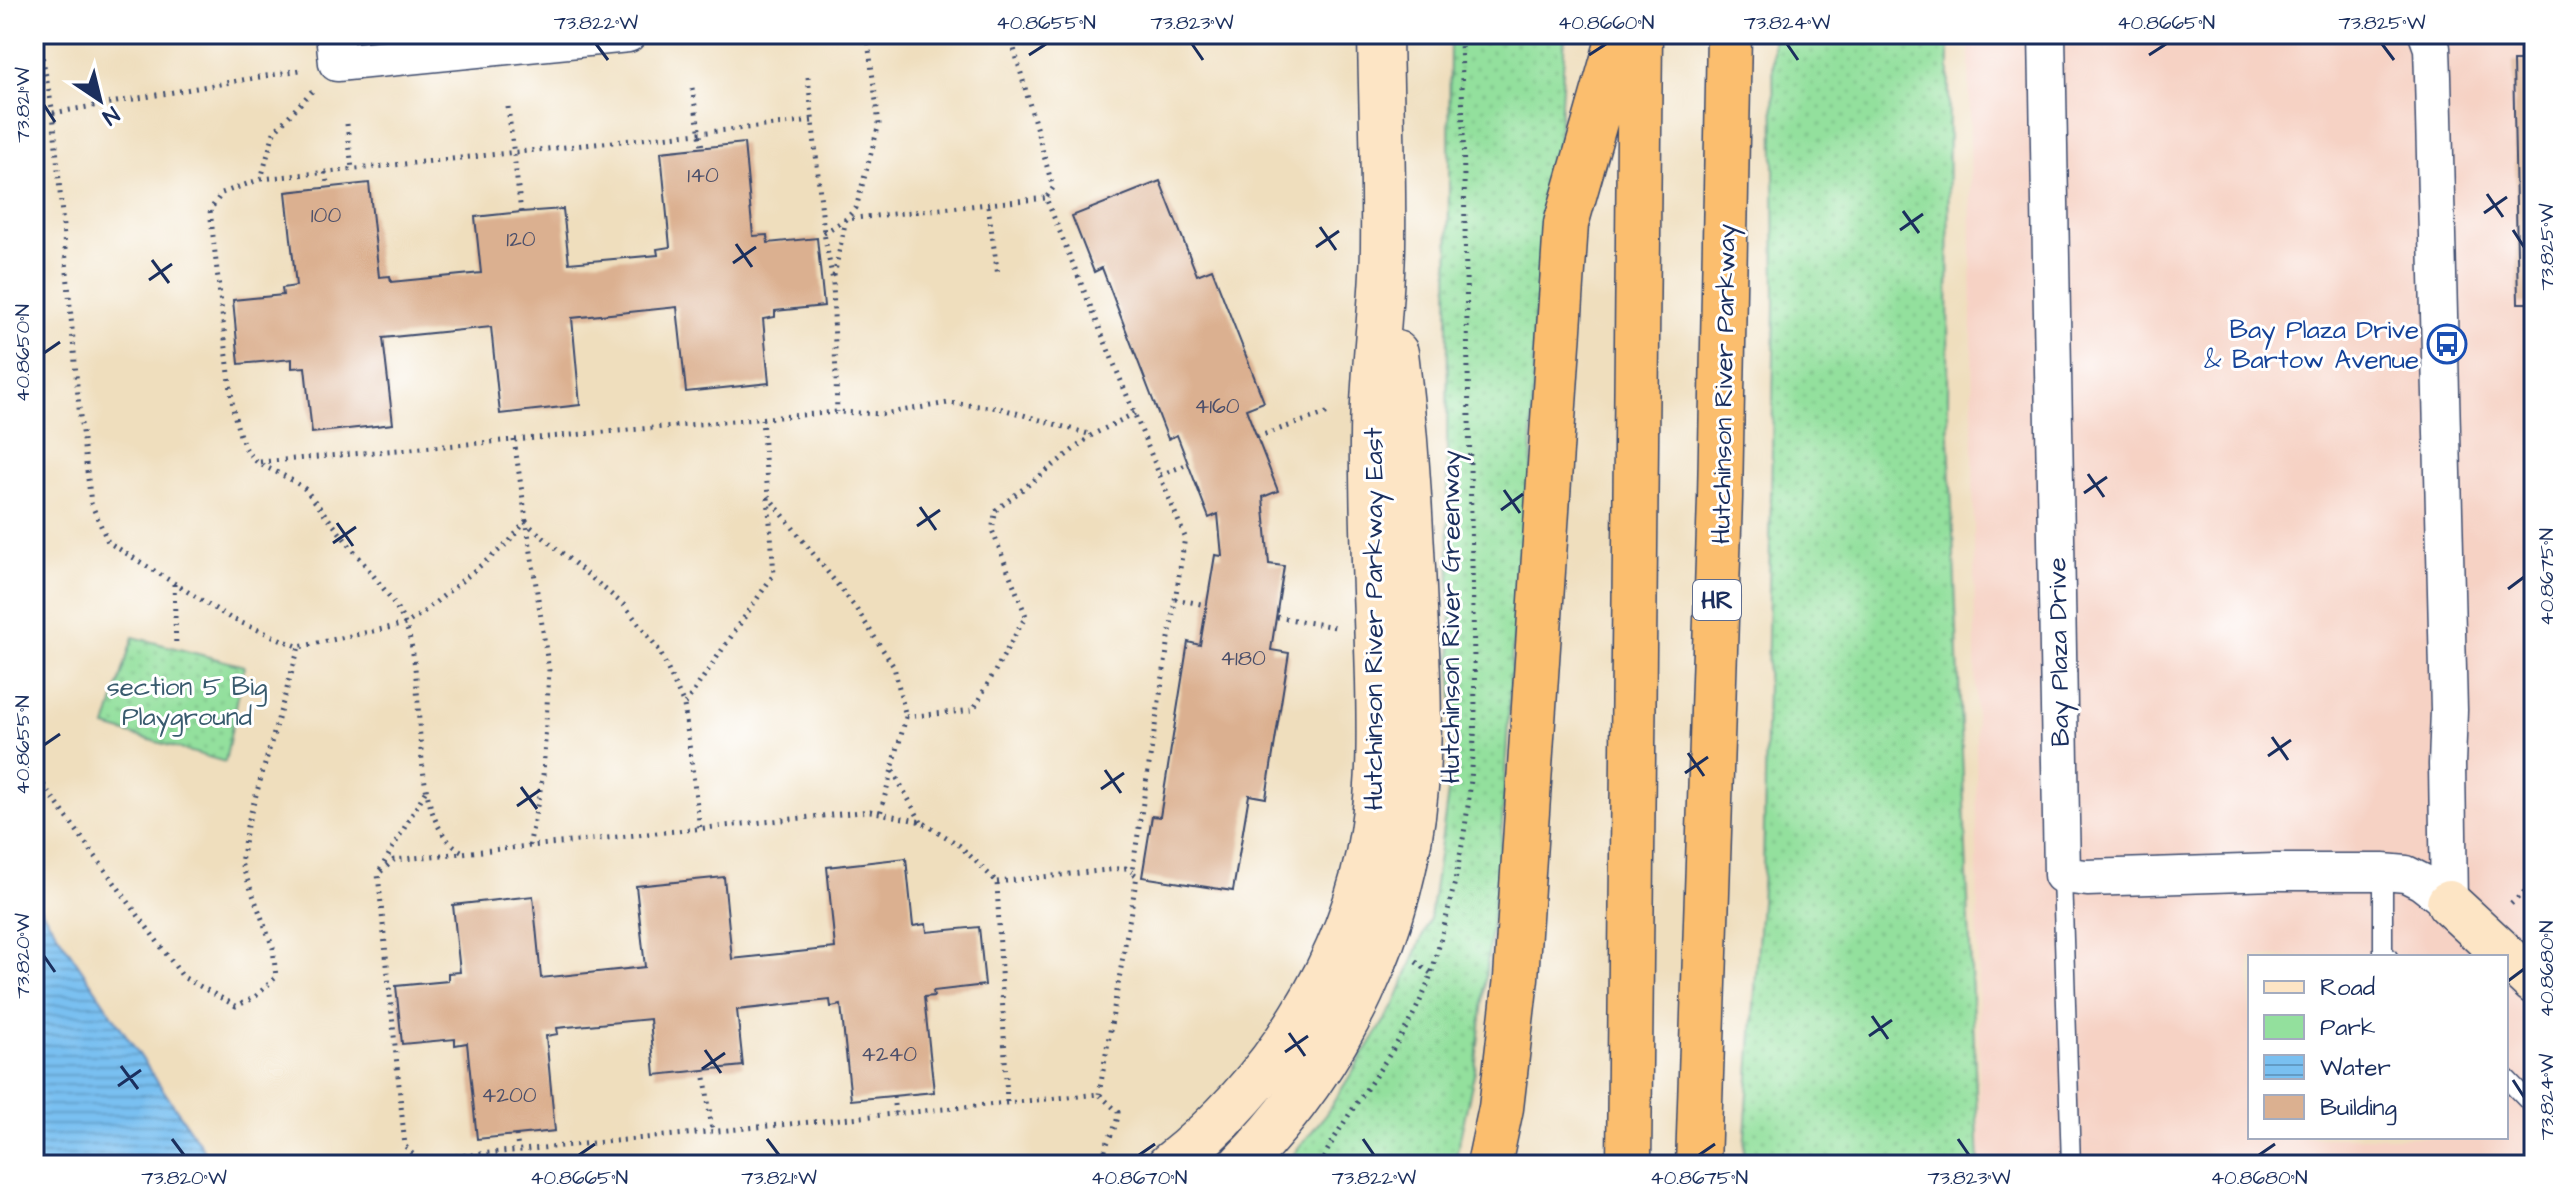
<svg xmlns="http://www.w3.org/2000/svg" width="2568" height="1199" viewBox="0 0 2568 1199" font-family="'Architects Daughter',sans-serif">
	<defs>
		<pattern id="green-dots" width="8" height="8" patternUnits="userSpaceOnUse" patternTransform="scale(2)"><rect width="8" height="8" fill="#93e09d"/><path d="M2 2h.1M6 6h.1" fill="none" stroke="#7ec08a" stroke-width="1.8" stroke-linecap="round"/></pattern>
		<pattern id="water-rules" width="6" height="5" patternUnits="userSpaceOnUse" patternTransform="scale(2)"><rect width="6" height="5" fill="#79c0f1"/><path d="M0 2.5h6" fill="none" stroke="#629cc6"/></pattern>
	</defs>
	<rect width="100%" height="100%" fill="#fff"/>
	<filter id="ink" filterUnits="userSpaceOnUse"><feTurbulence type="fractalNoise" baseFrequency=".0125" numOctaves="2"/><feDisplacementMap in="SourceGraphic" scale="16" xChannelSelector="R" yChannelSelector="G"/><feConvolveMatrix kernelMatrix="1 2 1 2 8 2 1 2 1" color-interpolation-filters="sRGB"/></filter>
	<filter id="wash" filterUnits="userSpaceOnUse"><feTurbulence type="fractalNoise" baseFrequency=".006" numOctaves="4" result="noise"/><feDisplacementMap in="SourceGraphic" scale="32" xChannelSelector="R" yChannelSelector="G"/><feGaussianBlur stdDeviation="1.8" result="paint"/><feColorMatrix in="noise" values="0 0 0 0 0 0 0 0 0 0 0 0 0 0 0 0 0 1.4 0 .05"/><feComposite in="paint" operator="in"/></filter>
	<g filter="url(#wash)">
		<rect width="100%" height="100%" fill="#efdebd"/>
		<path fill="#f6d2c4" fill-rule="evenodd" d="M 1969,34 L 2534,34 L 2534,1165 L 1980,1165 ZM 2250,957 L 2506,957 L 2506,1137 L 2250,1137 Z"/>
		<path fill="url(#green-dots)" stroke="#57887e" stroke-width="2" d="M 1450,34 L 1565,34 L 1558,155 L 1534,321 L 1531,495 L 1512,654 L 1501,843 L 1475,1070 L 1454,1165 L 1285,1165 L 1326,1114 L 1395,1004 L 1430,918 L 1454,752 L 1447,462 Z
			M 1773,34 L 1949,34 L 1948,412 L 1979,1165 L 1743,1165 L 1763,872 L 1775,305 Z
			M 133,637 L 244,666 L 225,762 L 106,727 Z"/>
		<path fill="url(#water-rules)" stroke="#4a78a8" stroke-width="2" d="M 34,899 L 214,1165 L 34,1165 Z"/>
		<g id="blocks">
			<path fill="#dbb090" d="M 2513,61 L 2534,61 L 2534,303 L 2518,303 Z
				M 744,143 L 753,236 L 767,235 L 768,243 L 817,238 L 824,306 L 775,311 L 775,317 L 763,319 L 769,383 L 686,392 L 677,307 L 572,318 L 580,405 L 500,414 L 491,327 L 383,338 L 393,424 L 312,433 L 305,367 L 292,368 L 292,359 L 239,364 L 233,300 L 283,295 L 282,288 L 296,286 L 286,192 L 369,183 L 379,277 L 390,276 L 391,282 L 481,273 L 475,217 L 521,212 L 563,209 L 569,263 L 658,255 L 657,249 L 670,247 L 661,152 Z
				M 1160,181 L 1197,275 L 1212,269 L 1264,402 L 1246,409 L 1278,491 L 1263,497 L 1269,564 L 1284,566 L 1271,650 L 1289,653 L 1266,798 L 1249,795 L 1233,891 L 1142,877 L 1152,816 L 1160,817 L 1188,642 L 1200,645 L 1215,555 L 1222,556 L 1218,514 L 1209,518 L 1177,435 L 1168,439 L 1102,268 L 1094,272 L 1072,216 Z
				M 906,858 L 913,926 L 926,924 L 927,932 L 979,927 L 985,985 L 933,991 L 934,996 L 924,997 L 934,1092 L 851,1100 L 841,1005 L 831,1007 L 830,1000 L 737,1010 L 743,1066 L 655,1075 L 650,1019 L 557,1028 L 558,1034 L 546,1036 L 555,1131 L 477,1139 L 467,1043 L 455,1045 L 455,1039 L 402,1044 L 396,986 L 448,981 L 448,973 L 460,972 L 453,905 L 533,896 L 541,978 L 645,967 L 636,886 L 724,877 L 732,959 L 835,948 L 827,867 Z"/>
		</g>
	</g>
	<g filter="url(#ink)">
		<use href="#blocks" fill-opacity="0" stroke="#3b496c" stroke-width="2"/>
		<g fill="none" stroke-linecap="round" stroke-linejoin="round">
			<g stroke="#3b496c" stroke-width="21">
				<path id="lane" d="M 2383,872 L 2383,952 L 2388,957
					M 2062,875 L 2071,1165
					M 2506,1078 L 2534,1107"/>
			</g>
			<g stroke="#3b496c" stroke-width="39">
				<path id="street" d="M 334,34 L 337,63 L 628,34
					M 2047,34 L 2062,875 L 2087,878 L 2275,872 L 2383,872 L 2406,874 L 2422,882 L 2449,903
					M 2427,34 L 2432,48 L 2433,77 L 2449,710 L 2447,764 L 2449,903"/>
			</g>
			<g stroke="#3b496c" stroke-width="47">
				<path id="secondary" d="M 2449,903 L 2534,982
					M 1169,1165 C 1272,1085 1352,961 1372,832 C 1380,782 1379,731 1378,681 C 1376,600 1371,519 1372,439 C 1372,374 1382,310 1383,246 C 1384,175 1381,104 1380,34
					M 1241,1165 C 1341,1063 1404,931 1416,788 C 1422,722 1417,655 1414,588 C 1410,509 1406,431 1396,353"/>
			</g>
			<g stroke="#3b496c" stroke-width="47">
				<path id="highway" d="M 1489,1165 L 1501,1108 L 1516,978 L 1566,224 L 1620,34
					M 1629,1165 L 1640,34
					M 1698,1165 L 1720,498 L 1729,34"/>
			</g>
			<path stroke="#3b496c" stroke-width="5" stroke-dasharray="2 6" stroke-linecap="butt" d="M 38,34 L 53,113 L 79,408 L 91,503 L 108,542 L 230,618 L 299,647 L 406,624 L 425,611 L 508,543 L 525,522 L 625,606 L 659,650 L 684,705 L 700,829
				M 1010,34 L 1053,188 L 1046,198 L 1185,537 L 1132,872 L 1137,876 L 1099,1094
				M 808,77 L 824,233 L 833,281 L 837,412
				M 692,88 L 702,147
				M 312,91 L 274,132 L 261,179 L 222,193 L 210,210 L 233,408 C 237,427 242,452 260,464 C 277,473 289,477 305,489 C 324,513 343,537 362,561 C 377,581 394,599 404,622 C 431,680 402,820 463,852
				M 508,107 L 521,212
				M 53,113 L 300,70
				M 347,124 L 352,169
				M 325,172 L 328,188
				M 261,179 L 813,121
				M 988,206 L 998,276
				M 824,233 L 846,219 L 1046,198
				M 834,276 L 846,219 L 856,208 L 879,124 L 867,34
				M 1257,437 L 1332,411
				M 514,440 L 549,671 L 543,775 L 529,847
				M 260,462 L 837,412 L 883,414 L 948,403 L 999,408 L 1092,435
				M 1160,475 L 1188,464
				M 768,496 L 855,607 L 894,667 L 906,717 L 880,814
				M 174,584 L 176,648
				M 1175,599 L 1206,605
				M 1277,617 L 1335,627
				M 685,704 L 774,574 L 762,419
				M 906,717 L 973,710 L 1026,616 L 992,530 L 996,510 L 1092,435 L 1135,413
				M 893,771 L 921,822
				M 34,772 L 183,977 L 236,1006 L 254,998 L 276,977 L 273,948 L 241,863 L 247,826 L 299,647
				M 380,870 L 425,792
				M 997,882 L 1126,868 L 1132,872
				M 2511,904 L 2534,883
				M 1416,962 L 1432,974
				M 704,1070 L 712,1131
				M 893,1096 L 895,1113
				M 1007,1102 L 997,882 L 959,845 L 922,822 L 870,811 L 394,860 L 378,874 L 405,1146 L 418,1160 L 1099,1094 L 1118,1112 C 1118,1132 1099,1145 1106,1165
				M 516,1135 L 518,1149
				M 1320,1165 C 1348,1107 1394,1058 1421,999 C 1432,977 1437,953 1443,930 C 1463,856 1474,783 1475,707 L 1461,34"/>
			<use href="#lane" stroke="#fff" stroke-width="18"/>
			<use href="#street" stroke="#fff" stroke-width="36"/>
			<use href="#secondary" stroke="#fde5c5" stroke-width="44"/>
			<use href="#highway" stroke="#fbbe6e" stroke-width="44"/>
		</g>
	</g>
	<path fill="none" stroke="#1b2f5e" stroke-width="3" d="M 596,44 L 608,60M 1192,44 L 1203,60M 1787,44 L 1798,60M 2382,44 L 2394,60M 1029,55 L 1046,44M 1589,55 L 1606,44M 2149,55 L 2166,44M 44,105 L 55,122M 2487,194 L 2503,217M 1903,211 L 1919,233M 2484,213 L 2507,197M 1320,227 L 1336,250M 1900,230 L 1923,214M 2513,230 L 2524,247M 736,244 L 752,267M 1316,247 L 1339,231M 152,260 L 169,283M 733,263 L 756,247M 149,280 L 172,264M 44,353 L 60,342M 2088,474 L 2104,497M 1504,490 L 1520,513M 2084,493 L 2107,477M 920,507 L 936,530M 1501,510 L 1523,494M 337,523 L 353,546M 917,526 L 940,510M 333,543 L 356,527M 2508,589 L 2524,577M 2272,737 L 2288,760M 44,745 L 60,734M 1688,753 L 1704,776M 2268,756 L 2291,740M 1105,770 L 1121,793M 1685,773 L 1708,757M 521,787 L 537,809M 1101,789 L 1124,773M 517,806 L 540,790M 44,956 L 55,972M 2508,981 L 2524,969M 1872,1016 L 1888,1039M 1289,1033 L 1305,1056M 1869,1036 L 1892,1020M 705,1050 L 721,1073M 1285,1052 L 1308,1036M 121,1066 L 138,1089M 702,1069 L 725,1053M 2513,1080 L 2524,1097M 118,1086 L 141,1070M 172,1139 L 184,1155M 767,1139 L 779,1155M 1363,1139 L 1374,1155M 1958,1139 L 1969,1155M 579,1155 L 595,1144M 1139,1155 L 1155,1144M 1699,1155 L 1715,1144M 2259,1155 L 2275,1144"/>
	<defs>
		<g id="bus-ring" transform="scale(2)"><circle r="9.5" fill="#fff" stroke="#1a4fb4" stroke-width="1.5"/><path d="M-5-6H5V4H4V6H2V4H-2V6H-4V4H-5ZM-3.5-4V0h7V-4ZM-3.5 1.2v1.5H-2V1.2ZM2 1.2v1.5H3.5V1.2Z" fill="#1a4fb4"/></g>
	</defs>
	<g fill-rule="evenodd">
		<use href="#bus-ring" x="2447" y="344"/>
	</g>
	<g text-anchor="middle" stroke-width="6" stroke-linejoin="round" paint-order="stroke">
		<g font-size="22" fill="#4b4f6a">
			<text x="703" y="182">140</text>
			<text x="326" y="222">100</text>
			<text x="521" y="246">120</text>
			<text x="1217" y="413">4160</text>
			<text x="1243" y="665">4180</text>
			<text x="889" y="1061">4240</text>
			<text x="509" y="1102">4200</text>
		</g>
		<rect fill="#fff" stroke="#5f6d8e" stroke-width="2" x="1693" y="580" width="48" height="40" rx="6"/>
		<g font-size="24" font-weight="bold" fill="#1b2f5e">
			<text x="1717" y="608">HR</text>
		</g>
		<g font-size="26" fill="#164399" stroke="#fff" text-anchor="end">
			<text x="2419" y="338">Bay Plaza Drive<tspan x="2419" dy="30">&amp; Bartow Avenue</tspan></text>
		</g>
		<g font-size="26" fill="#1b2f5e" stroke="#fff">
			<text transform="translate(1723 384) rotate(-89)" y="9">Hutchinson River Parkway</text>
			<text transform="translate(1450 617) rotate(-90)" y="9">Hutchinson River Greenway</text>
			<text transform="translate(1373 619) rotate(-90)" y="9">Hutchinson River Parkway East</text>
			<text transform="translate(2058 652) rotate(-91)" y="9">Bay Plaza Drive</text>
		</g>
		<g font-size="26" fill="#395b6e" stroke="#fff">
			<text x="187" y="695">section 5 Big<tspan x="187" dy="30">Playground</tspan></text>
		</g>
	</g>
	<rect width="2568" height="1199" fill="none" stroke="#fff" stroke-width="88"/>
	<rect x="2248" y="955" width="260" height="184" fill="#ffffff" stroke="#a4acbf" stroke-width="2"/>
	<rect x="2264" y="981" width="40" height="12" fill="#fde5c5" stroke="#a4acbf" stroke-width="2"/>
	<text x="2320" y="995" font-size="24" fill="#1b2f5e">Road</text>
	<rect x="2264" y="1015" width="40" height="24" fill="#93e09d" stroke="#a4acbf" stroke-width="2"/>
	<text x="2320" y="1035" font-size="24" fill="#1b2f5e">Park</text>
	<rect x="2264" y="1055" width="40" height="24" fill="url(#water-rules)" stroke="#a4acbf" stroke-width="2"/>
	<text x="2320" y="1075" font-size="24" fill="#1b2f5e">Water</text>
	<rect x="2264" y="1095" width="40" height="24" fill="#dbb090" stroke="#a4acbf" stroke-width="2"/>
	<text x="2320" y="1115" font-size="24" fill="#1b2f5e">Building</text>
	<g transform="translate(100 100) rotate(145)" stroke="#ffffff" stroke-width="6" paint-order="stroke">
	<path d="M0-6L14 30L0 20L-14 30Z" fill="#1b2f5e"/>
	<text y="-12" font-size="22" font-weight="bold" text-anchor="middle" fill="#1b2f5e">N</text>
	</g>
	<rect x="44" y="44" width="2480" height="1111" fill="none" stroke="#1b2f5e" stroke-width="3"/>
	<g font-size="20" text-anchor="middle" fill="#1b2f5e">
		<text x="596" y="29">73.822°W</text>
		<text x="1046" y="29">40.8655°N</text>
		<text x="1192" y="29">73.823°W</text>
		<text x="1606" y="29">40.8660°N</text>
		<text x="1787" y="29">73.824°W</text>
		<text x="2166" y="29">40.8665°N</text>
		<text x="2382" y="29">73.825°W</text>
		<text transform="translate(22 105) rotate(-90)" y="7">73.821°W</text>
		<text transform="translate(2546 247) rotate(-90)" y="7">73.825°W</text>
		<text transform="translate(22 353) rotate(-90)" y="7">40.8650°N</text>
		<text transform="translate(2546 577) rotate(-90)" y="7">40.8675°N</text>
		<text transform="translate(22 745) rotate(-90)" y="7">40.8655°N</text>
		<text transform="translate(22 956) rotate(-90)" y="7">73.820°W</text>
		<text transform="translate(2546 969) rotate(-90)" y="7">40.8680°N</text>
		<text transform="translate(2546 1097) rotate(-90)" y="7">73.824°W</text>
		<text x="184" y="1184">73.820°W</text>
		<text x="579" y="1184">40.8665°N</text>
		<text x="779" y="1184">73.821°W</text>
		<text x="1139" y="1184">40.8670°N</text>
		<text x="1374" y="1184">73.822°W</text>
		<text x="1699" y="1184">40.8675°N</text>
		<text x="1969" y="1184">73.823°W</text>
		<text x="2259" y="1184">40.8680°N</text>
	</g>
</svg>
